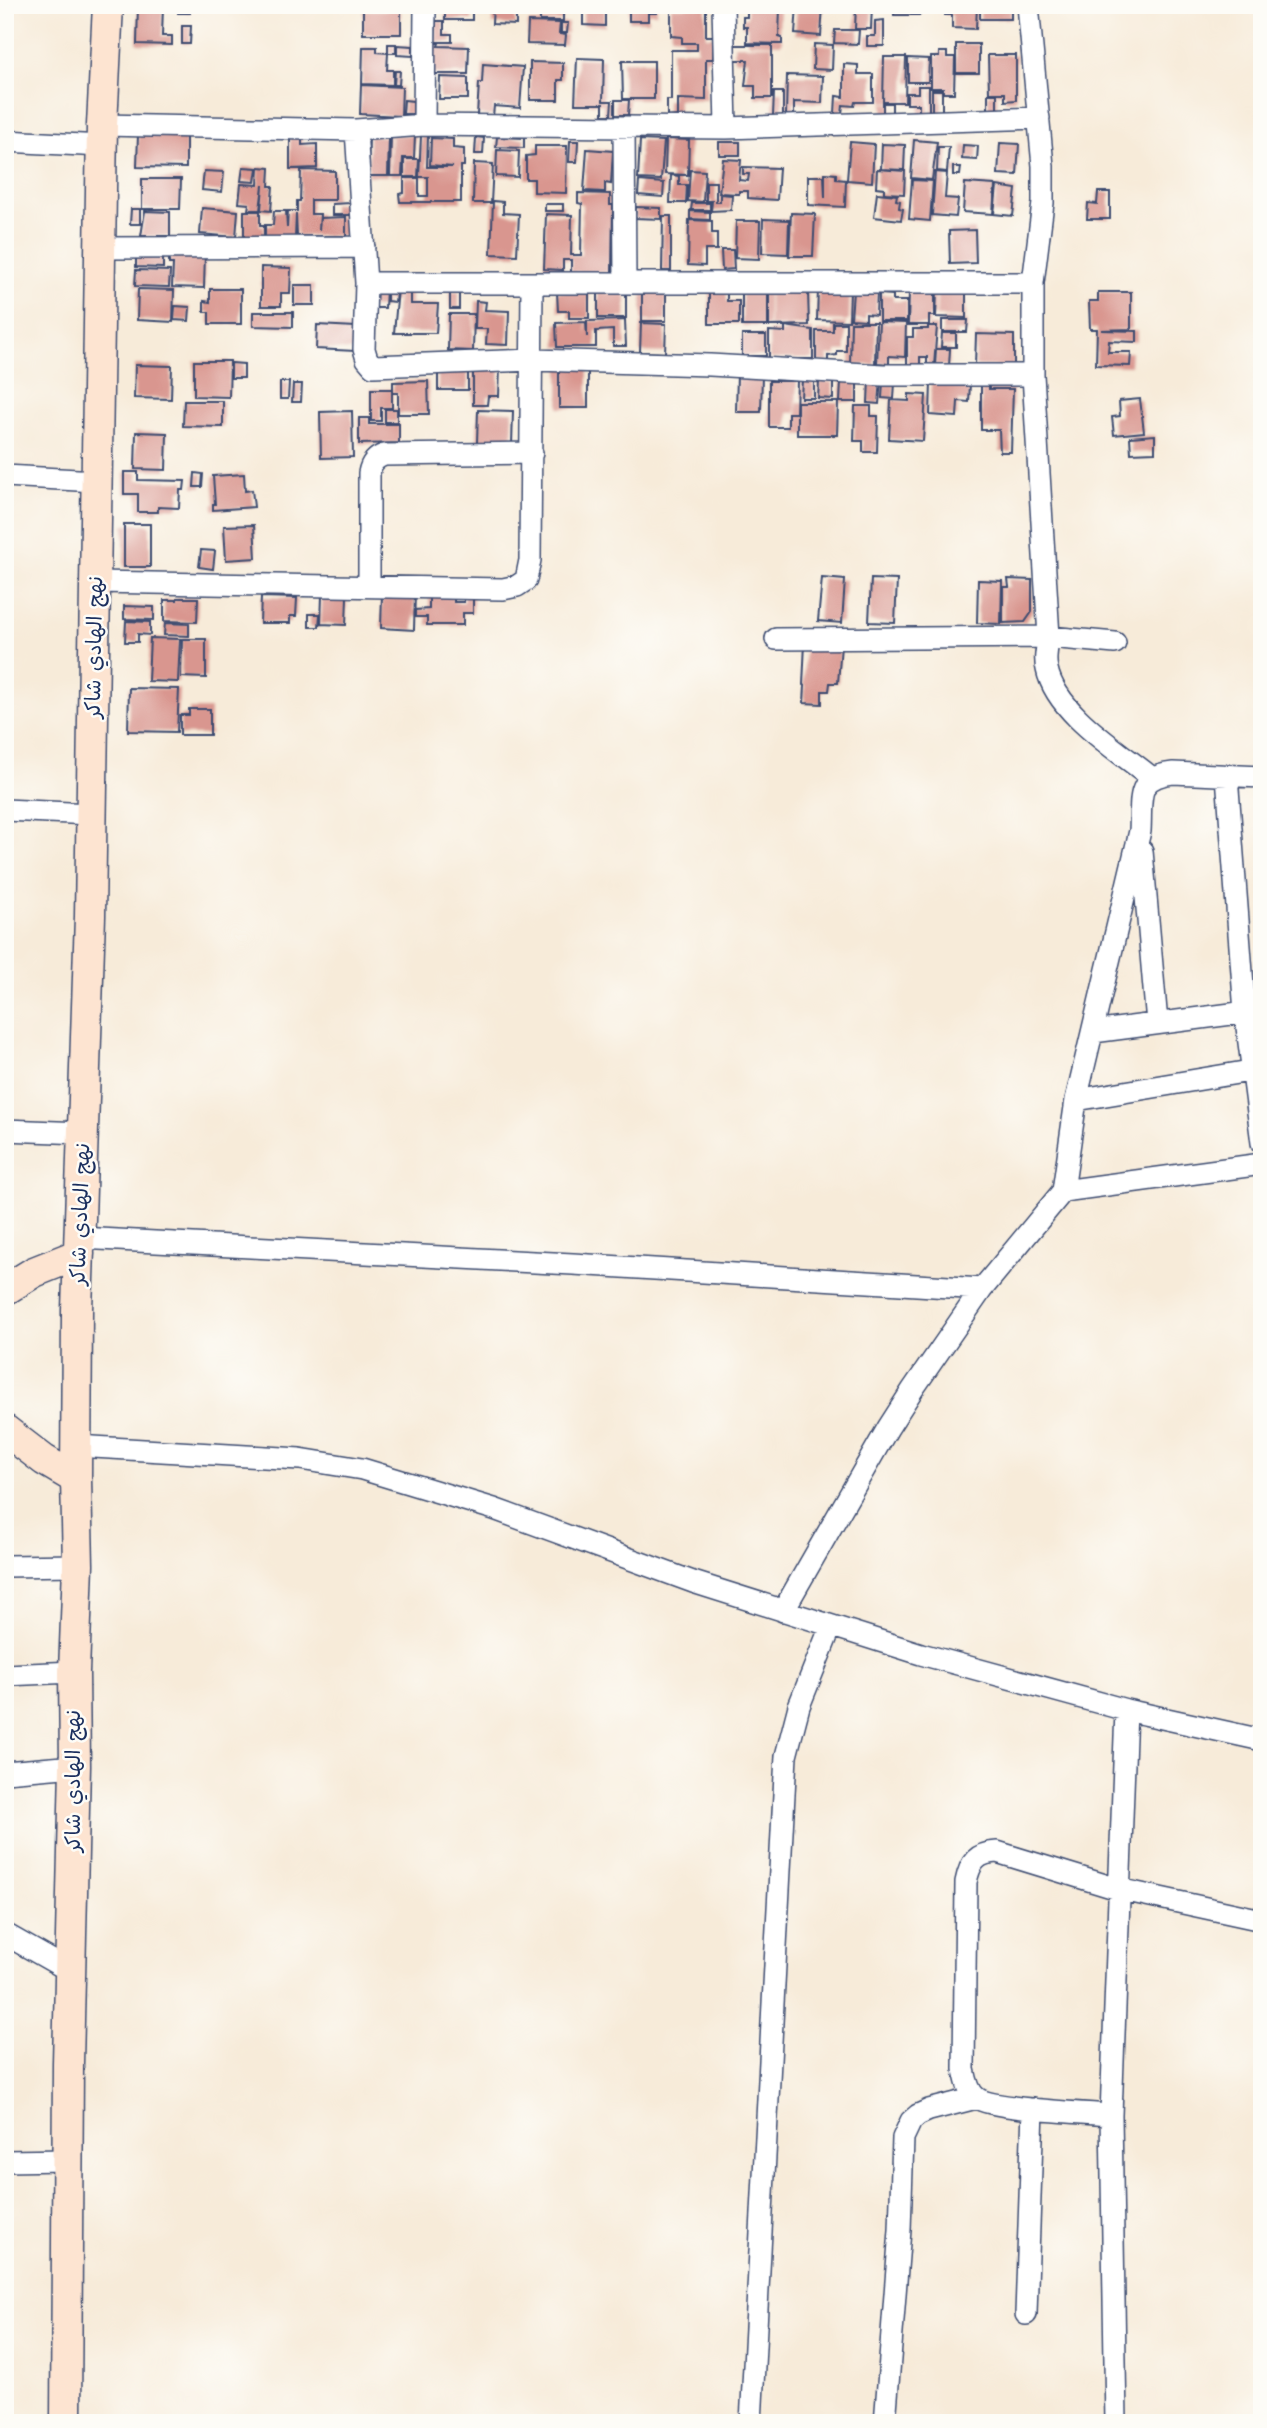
<svg xmlns="http://www.w3.org/2000/svg" width="1267" height="2428" viewBox="0 0 1267 2428" font-family="Kalam,'Playpen Sans Arabic',sans-serif">
	<rect width="100%" height="100%" fill="#fdfcf7"/>
	<filter id="ink" filterUnits="userSpaceOnUse"><feTurbulence type="fractalNoise" baseFrequency=".0143" numOctaves="2"/><feDisplacementMap in="SourceGraphic" scale="14" xChannelSelector="R" yChannelSelector="G"/><feConvolveMatrix kernelMatrix="1 2 1 2 8 2 1 2 1" color-interpolation-filters="sRGB"/></filter>
	<filter id="wash" filterUnits="userSpaceOnUse"><feTurbulence type="fractalNoise" baseFrequency=".00686" numOctaves="4" result="noise"/><feDisplacementMap in="SourceGraphic" scale="28" xChannelSelector="R" yChannelSelector="G"/><feGaussianBlur stdDeviation="1.57" result="paint"/><feColorMatrix in="noise" values="0 0 0 0 0 0 0 0 0 0 0 0 0 0 0 0 0 1.4 0 .05"/><feComposite in="paint" operator="in"/></filter>
	<g filter="url(#wash)">
		<rect width="100%" height="100%" fill="#f7ebd9"/>
		<g id="blocks">
			<path fill="#d9968f" d="M 138,5 L 163,6 L 162,36 L 172,36 L 172,45 L 137,44 Z
				M 178,5 L 190,5 L 190,13 L 178,13 Z
				M 445,5 L 472,5 L 472,20 L 445,20 Z
				M 493,5 L 516,5 L 516,25 L 492,24 Z
				M 540,5 L 563,5 L 563,21 L 540,21 Z
				M 583,5 L 605,5 L 605,26 L 583,25 Z
				M 629,5 L 657,5 L 657,13 L 648,13 L 648,21 L 629,21 Z
				M 747,5 L 780,7 L 779,37 L 782,38 L 782,44 L 747,43 L 747,27 L 743,27 L 743,17 L 747,17 Z
				M 797,5 L 823,5 L 821,36 L 795,34 Z
				M 856,5 L 872,5 L 871,29 L 855,29 Z
				M 894,5 L 920,5 L 920,15 L 894,15 Z
				M 945,5 L 977,5 L 976,29 L 952,28 L 952,15 L 945,15 Z
				M 980,5 L 1011,5 L 1011,19 L 980,19 Z
				M 671,7 L 706,7 L 706,36 L 714,36 L 713,59 L 706,59 L 706,100 L 678,99 L 678,116 L 667,117 L 667,100 L 671,100 L 671,50 L 697,50 L 697,43 L 682,43 L 682,37 L 671,36 Z
				M 363,10 L 401,10 L 401,34 L 363,34 Z
				M 884,20 L 884,46 L 867,46 L 867,36 L 875,36 L 875,21 Z
				M 436,21 L 444,21 L 444,34 L 452,34 L 452,42 L 435,42 Z
				M 528,22 L 560,23 L 559,34 L 566,35 L 565,45 L 527,44 Z
				M 561,23 L 568,23 L 567,33 L 561,33 Z
				M 182,26 L 191,26 L 190,44 L 182,44 Z
				M 835,30 L 859,30 L 858,44 L 834,43 Z
				M 431,43 L 439,43 L 438,46 L 469,47 L 468,74 L 431,74 Z
				M 388,44 L 396,44 L 396,53 L 388,53 Z
				M 814,44 L 833,45 L 832,70 L 813,69 Z
				M 956,44 L 979,44 L 979,73 L 956,73 Z
				M 397,45 L 413,46 L 413,56 L 397,55 Z
				M 734,45 L 772,45 L 772,98 L 755,98 L 755,86 L 745,86 L 748,60 L 734,60 Z
				M 363,47 L 377,47 L 377,52 L 388,53 L 387,70 L 393,70 L 393,85 L 362,84 Z
				M 939,52 L 947,52 L 947,57 L 955,57 L 954,93 L 943,93 L 943,88 L 931,88 L 931,57 L 939,57 Z
				M 988,55 L 1016,55 L 1016,100 L 1005,101 L 1005,93 L 989,93 Z
				M 884,57 L 906,57 L 905,102 L 883,102 Z
				M 577,58 L 604,59 L 603,101 L 612,101 L 611,115 L 603,115 L 603,104 L 575,104 Z
				M 908,58 L 929,59 L 928,82 L 908,82 Z
				M 622,61 L 654,61 L 654,99 L 623,99 Z
				M 530,62 L 563,63 L 563,80 L 558,80 L 558,100 L 530,100 Z
				M 483,64 L 523,67 L 520,108 L 494,106 L 493,116 L 477,115 L 479,83 L 482,83 Z
				M 844,64 L 858,65 L 858,74 L 873,74 L 873,102 L 855,102 L 854,106 L 843,105 L 842,114 L 835,114 L 836,96 L 844,97 Z
				M 395,71 L 400,71 L 399,85 L 394,85 Z
				M 787,75 L 823,76 L 822,103 L 794,102 L 794,115 L 786,115 Z
				M 440,77 L 468,78 L 468,99 L 439,99 Z
				M 361,85 L 402,87 L 401,116 L 360,114 Z
				M 918,86 L 929,86 L 929,116 L 919,116 L 919,104 L 907,104 L 907,93 L 918,93 Z
				M 932,90 L 942,90 L 942,115 L 932,115 Z
				M 774,92 L 783,92 L 783,116 L 773,116 Z
				M 988,94 L 997,94 L 997,110 L 988,110 Z
				M 404,100 L 413,101 L 413,114 L 403,114 Z
				M 615,100 L 629,100 L 628,115 L 615,115 Z
				M 883,103 L 892,103 L 892,115 L 883,115 Z
				M 138,134 L 186,136 L 186,168 L 137,167 Z
				M 391,135 L 415,135 L 414,158 L 403,158 L 402,176 L 390,176 Z
				M 369,136 L 389,136 L 388,176 L 368,176 Z
				M 421,136 L 428,136 L 427,167 L 453,167 L 430,165 L 431,138 L 453,139 L 453,148 L 464,149 L 464,166 L 461,166 L 461,202 L 400,202 L 399,194 L 404,193 L 404,178 L 419,178 L 419,196 L 428,196 L 428,177 L 419,177 Z
				M 290,137 L 302,137 L 302,145 L 317,144 L 317,168 L 290,169 Z
				M 476,137 L 484,138 L 483,154 L 475,154 Z
				M 497,137 L 524,138 L 524,148 L 496,147 Z
				M 666,139 L 689,140 L 688,175 L 665,174 Z
				M 640,140 L 664,141 L 661,180 L 638,179 Z
				M 914,140 L 937,142 L 932,180 L 911,178 Z
				M 570,141 L 578,141 L 577,162 L 569,162 Z
				M 719,142 L 740,142 L 740,155 L 719,155 Z
				M 850,142 L 874,144 L 872,182 L 847,180 Z
				M 1000,143 L 1019,144 L 1017,175 L 998,174 Z
				M 882,144 L 905,145 L 904,170 L 881,169 Z
				M 963,145 L 978,146 L 977,160 L 962,159 Z
				M 535,146 L 567,146 L 566,193 L 534,192 L 534,179 L 526,179 L 526,156 L 535,155 Z
				M 938,147 L 949,147 L 947,172 L 937,171 Z
				M 587,149 L 613,151 L 611,184 L 605,183 L 605,192 L 584,191 Z
				M 497,150 L 519,151 L 518,177 L 496,176 Z
				M 404,159 L 419,159 L 418,177 L 404,177 Z
				M 723,159 L 741,160 L 739,180 L 748,181 L 749,174 L 743,174 L 743,167 L 779,168 L 777,200 L 748,198 L 748,191 L 739,191 L 739,194 L 719,193 Z
				M 474,163 L 493,164 L 491,203 L 473,203 Z
				M 243,167 L 257,168 L 255,182 L 241,181 Z
				M 259,167 L 270,168 L 269,186 L 273,186 L 271,211 L 261,210 L 263,185 L 260,210 L 248,210 L 249,204 L 239,203 L 241,184 L 258,185 Z
				M 953,167 L 961,167 L 960,175 L 953,175 Z
				M 877,169 L 905,171 L 904,194 L 884,193 L 884,188 L 876,187 Z
				M 301,170 L 335,171 L 335,200 L 311,200 L 311,214 L 320,214 L 319,230 L 320,218 L 346,217 L 346,236 L 297,236 L 296,214 L 295,238 L 265,238 L 265,225 L 273,225 L 274,211 L 286,211 L 287,228 L 288,211 L 297,211 L 297,201 L 300,201 Z
				M 690,170 L 705,171 L 703,202 L 688,201 Z
				M 204,171 L 224,172 L 222,192 L 202,190 Z
				M 935,172 L 947,173 L 945,198 L 958,199 L 956,217 L 932,215 Z
				M 825,173 L 836,174 L 836,179 L 846,180 L 845,207 L 808,205 L 808,176 L 824,176 L 825,198 Z
				M 671,175 L 679,176 L 679,185 L 687,185 L 686,203 L 670,203 Z
				M 142,179 L 181,179 L 180,209 L 142,209 Z
				M 912,180 L 933,181 L 930,221 L 909,219 Z
				M 639,181 L 664,183 L 663,197 L 638,195 Z
				M 706,182 L 716,182 L 716,202 L 720,202 L 720,194 L 732,195 L 731,210 L 711,211 L 712,201 L 706,201 Z
				M 965,183 L 995,185 L 993,214 L 963,212 Z
				M 997,186 L 1016,189 L 1013,216 L 994,214 Z
				M 1098,192 L 1110,192 L 1110,219 L 1087,219 L 1088,203 L 1097,204 Z
				M 578,193 L 610,194 L 610,205 L 613,205 L 612,272 L 571,272 L 571,260 L 563,260 L 563,270 L 544,269 L 546,214 L 572,215 L 571,255 L 581,255 L 582,204 L 578,203 Z
				M 877,193 L 897,195 L 896,200 L 900,201 L 899,208 L 903,209 L 901,220 L 874,217 Z
				M 493,201 L 503,202 L 503,213 L 519,214 L 517,255 L 491,254 Z
				M 351,203 L 352,215 L 332,215 L 332,204 Z
				M 692,203 L 710,203 L 710,210 L 691,210 Z
				M 545,204 L 563,204 L 563,211 L 545,211 Z
				M 636,207 L 661,208 L 661,219 L 635,218 Z
				M 202,208 L 238,211 L 236,237 L 200,234 Z
				M 131,209 L 140,209 L 140,224 L 130,224 Z
				M 145,211 L 170,212 L 170,236 L 141,236 Z
				M 244,211 L 260,211 L 260,226 L 264,226 L 264,237 L 244,237 Z
				M 690,211 L 710,212 L 710,220 L 690,219 Z
				M 791,213 L 815,214 L 813,256 L 789,256 Z
				M 663,216 L 671,216 L 671,271 L 662,271 Z
				M 763,219 L 789,220 L 788,254 L 762,253 Z
				M 689,220 L 712,221 L 712,233 L 717,233 L 717,250 L 705,250 L 705,266 L 688,265 Z
				M 736,221 L 760,221 L 759,259 L 735,258 Z
				M 975,230 L 976,263 L 950,264 L 949,231 Z
				M 721,250 L 733,250 L 734,269 L 722,270 Z
				M 136,251 L 163,252 L 163,268 L 136,267 Z
				M 169,252 L 205,252 L 204,288 L 172,287 L 173,264 L 169,264 Z
				M 261,267 L 291,268 L 290,293 L 281,293 L 281,306 L 261,306 Z
				M 136,270 L 170,271 L 169,287 L 135,286 Z
				M 294,285 L 314,285 L 314,305 L 294,305 Z
				M 372,288 L 386,289 L 385,308 L 371,308 Z
				M 138,289 L 174,290 L 173,322 L 137,320 Z
				M 210,289 L 241,289 L 241,324 L 209,324 L 209,312 L 204,312 L 204,301 L 210,302 Z
				M 398,289 L 411,289 L 411,304 L 438,304 L 436,333 L 394,333 Z
				M 818,289 L 850,290 L 849,321 L 817,320 Z
				M 450,291 L 459,291 L 459,309 L 450,309 Z
				M 589,291 L 589,318 L 569,318 L 569,311 L 558,311 L 557,292 Z
				M 709,291 L 727,291 L 727,301 L 739,301 L 739,324 L 709,324 Z
				M 853,291 L 877,292 L 876,315 L 866,314 L 866,320 L 851,319 Z
				M 937,291 L 966,292 L 966,318 L 936,317 Z
				M 387,292 L 396,292 L 395,302 L 387,301 Z
				M 666,292 L 666,321 L 642,321 L 642,293 Z
				M 742,292 L 768,293 L 768,326 L 742,326 Z
				M 808,292 L 809,325 L 769,326 L 769,293 Z
				M 909,292 L 935,293 L 935,316 L 929,316 L 929,325 L 908,325 Z
				M 1098,292 L 1131,292 L 1131,329 L 1101,330 L 1137,331 L 1137,342 L 1109,341 L 1108,352 L 1131,352 L 1130,366 L 1096,365 L 1097,329 L 1090,329 L 1089,301 L 1098,301 Z
				M 598,293 L 626,293 L 626,318 L 598,318 Z
				M 879,294 L 893,295 L 893,301 L 907,301 L 907,321 L 879,321 Z
				M 476,301 L 486,302 L 485,310 L 509,311 L 508,345 L 486,344 L 487,329 L 475,329 Z
				M 175,306 L 190,307 L 189,321 L 174,320 Z
				M 253,312 L 293,312 L 293,327 L 253,326 Z
				M 449,314 L 474,314 L 473,351 L 448,350 Z
				M 625,320 L 626,346 L 613,346 L 613,330 L 596,331 L 596,347 L 557,347 L 556,323 L 586,322 L 587,337 L 587,321 Z
				M 942,320 L 968,320 L 967,332 L 942,332 Z
				M 851,322 L 876,322 L 875,365 L 850,365 Z
				M 879,322 L 906,323 L 905,357 L 889,356 L 889,364 L 877,363 Z
				M 641,323 L 666,324 L 665,353 L 640,352 Z
				M 833,323 L 846,323 L 846,351 L 837,351 L 837,355 L 828,356 L 828,362 L 816,362 L 816,331 L 833,331 Z
				M 317,325 L 356,327 L 355,351 L 316,349 Z
				M 785,326 L 813,330 L 813,359 L 769,359 L 769,331 L 785,332 Z
				M 928,326 L 937,326 L 934,366 L 927,365 L 927,357 L 920,357 L 920,365 L 907,364 L 907,337 L 913,337 L 913,329 L 928,329 Z
				M 942,333 L 956,333 L 956,347 L 941,347 Z
				M 976,334 L 1014,335 L 1014,367 L 975,366 Z
				M 742,335 L 766,335 L 766,356 L 742,356 Z
				M 936,349 L 950,349 L 949,366 L 935,366 Z
				M 194,361 L 230,361 L 229,397 L 194,396 Z
				M 231,363 L 244,364 L 244,378 L 231,378 Z
				M 135,365 L 172,366 L 171,399 L 134,398 Z
				M 438,366 L 468,366 L 468,390 L 438,390 Z
				M 473,366 L 500,366 L 499,396 L 488,396 L 487,405 L 473,405 Z
				M 559,367 L 588,367 L 588,408 L 559,408 Z
				M 737,374 L 762,374 L 761,412 L 736,412 Z
				M 981,378 L 989,378 L 989,389 L 1013,389 L 1011,452 L 1000,452 L 999,430 L 981,430 Z
				M 869,379 L 881,379 L 879,404 L 868,403 Z
				M 802,380 L 814,380 L 814,398 L 801,398 Z
				M 428,381 L 429,414 L 398,414 L 398,393 L 393,393 L 393,382 Z
				M 769,381 L 797,381 L 796,413 L 788,413 L 788,427 L 769,427 Z
				M 841,381 L 857,381 L 857,402 L 840,402 Z
				M 280,382 L 289,382 L 288,399 L 280,399 Z
				M 819,382 L 833,382 L 833,399 L 818,398 Z
				M 883,382 L 895,382 L 894,399 L 882,398 Z
				M 931,382 L 970,383 L 969,402 L 958,401 L 957,417 L 930,415 Z
				M 293,384 L 302,384 L 301,402 L 292,402 Z
				M 371,389 L 392,389 L 392,408 L 381,408 L 381,421 L 371,421 Z
				M 909,394 L 926,395 L 923,441 L 889,439 L 891,400 L 909,401 Z
				M 1140,399 L 1144,432 L 1114,435 L 1112,417 L 1120,416 L 1119,401 Z
				M 184,401 L 223,401 L 223,427 L 183,426 Z
				M 797,402 L 838,402 L 837,435 L 797,435 Z
				M 855,406 L 871,406 L 871,416 L 878,416 L 877,452 L 863,452 L 863,441 L 854,441 Z
				M 385,409 L 397,409 L 397,422 L 385,422 Z
				M 478,410 L 513,411 L 512,445 L 477,443 Z
				M 352,411 L 353,457 L 321,458 L 320,412 Z
				M 359,418 L 369,418 L 369,424 L 399,424 L 399,443 L 359,444 Z
				M 136,432 L 167,433 L 166,470 L 135,469 Z
				M 1155,435 L 1155,452 L 1131,453 L 1130,437 Z
				M 124,472 L 138,472 L 138,480 L 185,481 L 184,490 L 180,490 L 179,508 L 158,507 L 158,512 L 138,512 L 138,494 L 124,494 Z
				M 195,473 L 203,474 L 202,487 L 194,487 Z
				M 244,474 L 245,491 L 252,490 L 254,507 L 213,510 L 213,504 L 215,504 L 213,476 Z
				M 124,524 L 150,524 L 150,567 L 124,567 Z
				M 254,525 L 256,558 L 226,560 L 224,526 Z
				M 201,550 L 215,551 L 213,569 L 199,567 Z
				M 822,578 L 845,580 L 842,623 L 818,621 Z
				M 871,579 L 897,580 L 895,623 L 869,622 Z
				M 1008,579 L 1032,580 L 1032,612 L 1025,622 L 1003,623 L 1003,587 L 1009,587 Z
				M 978,580 L 1002,581 L 1001,624 L 977,623 Z
				M 415,592 L 414,630 L 381,628 L 382,595 Z
				M 464,594 L 473,594 L 473,613 L 463,613 L 463,625 L 427,625 L 427,617 L 415,617 L 415,610 L 429,609 L 429,595 L 454,595 L 454,602 L 464,602 Z
				M 322,595 L 347,596 L 346,625 L 321,624 Z
				M 261,597 L 297,598 L 296,616 L 290,616 L 290,623 L 260,623 Z
				M 177,598 L 198,598 L 197,622 L 164,621 L 164,600 L 177,600 Z
				M 124,606 L 154,607 L 154,620 L 124,619 Z
				M 309,614 L 320,614 L 319,627 L 309,627 Z
				M 126,621 L 150,622 L 150,635 L 138,634 L 138,642 L 125,642 Z
				M 165,623 L 189,624 L 189,636 L 164,635 Z
				M 150,638 L 180,639 L 178,682 L 148,681 Z
				M 182,639 L 206,639 L 206,678 L 181,677 Z
				M 805,643 L 841,645 L 838,683 L 830,683 L 829,691 L 822,691 L 822,704 L 804,703 L 805,686 L 803,685 Z
				M 129,688 L 179,689 L 177,732 L 128,731 Z
				M 189,709 L 210,709 L 210,735 L 180,735 L 180,715 L 189,715 Z"/>
		</g>
	</g>
	<g filter="url(#ink)">
		<use href="#blocks" fill-opacity="0" stroke="#3c4b70" stroke-width="2"/>
		<g fill="none" stroke-linecap="round" stroke-linejoin="round">
			<g stroke="#3c4b70" stroke-width="24">
				<path id="street" d="M 723,5 L 726,128
					M 1028,5 L 1043,166 L 1043,203 L 1033,283 L 1033,375 L 1049,637 C 1047,648 1044,658 1047,669 C 1056,713 1119,751 1152,778
					M 102,125 L 356,130 L 424,125 L 726,128 L 1039,118
					M 424,125 L 425,5
					M 624,127 L 625,283
					M 356,130 L 366,283 L 364,349 L 367,359 L 373,366 L 533,360 L 710,365 L 883,375 L 1033,375
					M 5,141 L 102,146
					M 101,248 L 364,247
					M 366,283 L 1033,283
					M 5,476 L 96,481
					M 95,582 L 503,589 L 517,586 L 526,580 L 530,560 L 532,283
					M 369,586 L 369,473 C 371,463 375,458 384,455 L 532,453
					M 776,639 L 1049,637 L 1115,643
					M 1227,776 L 1245,1012 L 1262,1143
					M 5,810 L 91,814
					M 1142,851 L 1157,1023
					M 1093,1032 L 1262,1010
					M 1076,1100 L 1262,1069
					M 5,1130 L 83,1133
					M 1063,1191 L 1262,1164
					M 80,1238 L 573,1264 L 982,1289
					M 76,1446 L 300,1459 L 362,1469 L 494,1509 L 693,1582 L 921,1654 L 1126,1710 L 1262,1740
					M 5,1566 L 78,1565
					M 783,1611 L 888,1428 L 913,1389 L 982,1289 L 1063,1191 L 1076,1100 L 1140,831 C 1142,799 1134,777 1173,773 L 1262,777
					M 5,1675 L 74,1672
					M 5,1772 L 75,1766
					M 5,1934 L 70,1971
					M 1111,2115 C 1087,2113 991,2109 977,2098 C 968,2092 966,2079 964,2069 L 966,1882 C 970,1862 977,1853 997,1852 L 1118,1889 L 1262,1920
					M 5,2161 L 67,2160
					M 1026,2314 L 1033,2109
					M 751,2423 L 786,1756 L 799,1706 L 831,1626
					M 885,2423 L 900,2230 L 903,2138 L 911,2121 L 918,2115 L 929,2110 L 976,2098
					M 1116,2423 L 1111,2115 L 1126,1710"/>
			</g>
			<g stroke="#3c4b70" stroke-width="33">
				<path id="secondary" d="M 5,1290 L 34,1272 L 79,1254
					M 5,1430 L 44,1460 L 76,1479
					M 66,2423 L 68,2063 L 75,1766 L 74,1672 L 78,1565 L 76,1479 L 77,1310 L 90,916 L 102,125 L 108,5"/>
			</g>
			<use href="#street" stroke="#fff" stroke-width="21"/>
			<use href="#secondary" stroke="#fde4d1" stroke-width="30"/>
		</g>
	</g>
	<g text-anchor="middle" stroke-width="5" stroke-linejoin="round" paint-order="stroke">
		<g font-size="21" fill="#1b2f5e" stroke="#fdfcf7">
			<text transform="translate(94 647) rotate(-89)" y="7">نهج الهادي شاكر</text>
			<text transform="translate(80 1214) rotate(-88)" y="7">نهج الهادي شاكر</text>
			<text transform="translate(73 1781) rotate(-90)" y="7">نهج الهادي شاكر</text>
		</g>
	</g>
	<rect width="1267" height="2428" fill="none" stroke="#fdfcf7" stroke-width="28"/>
</svg>
